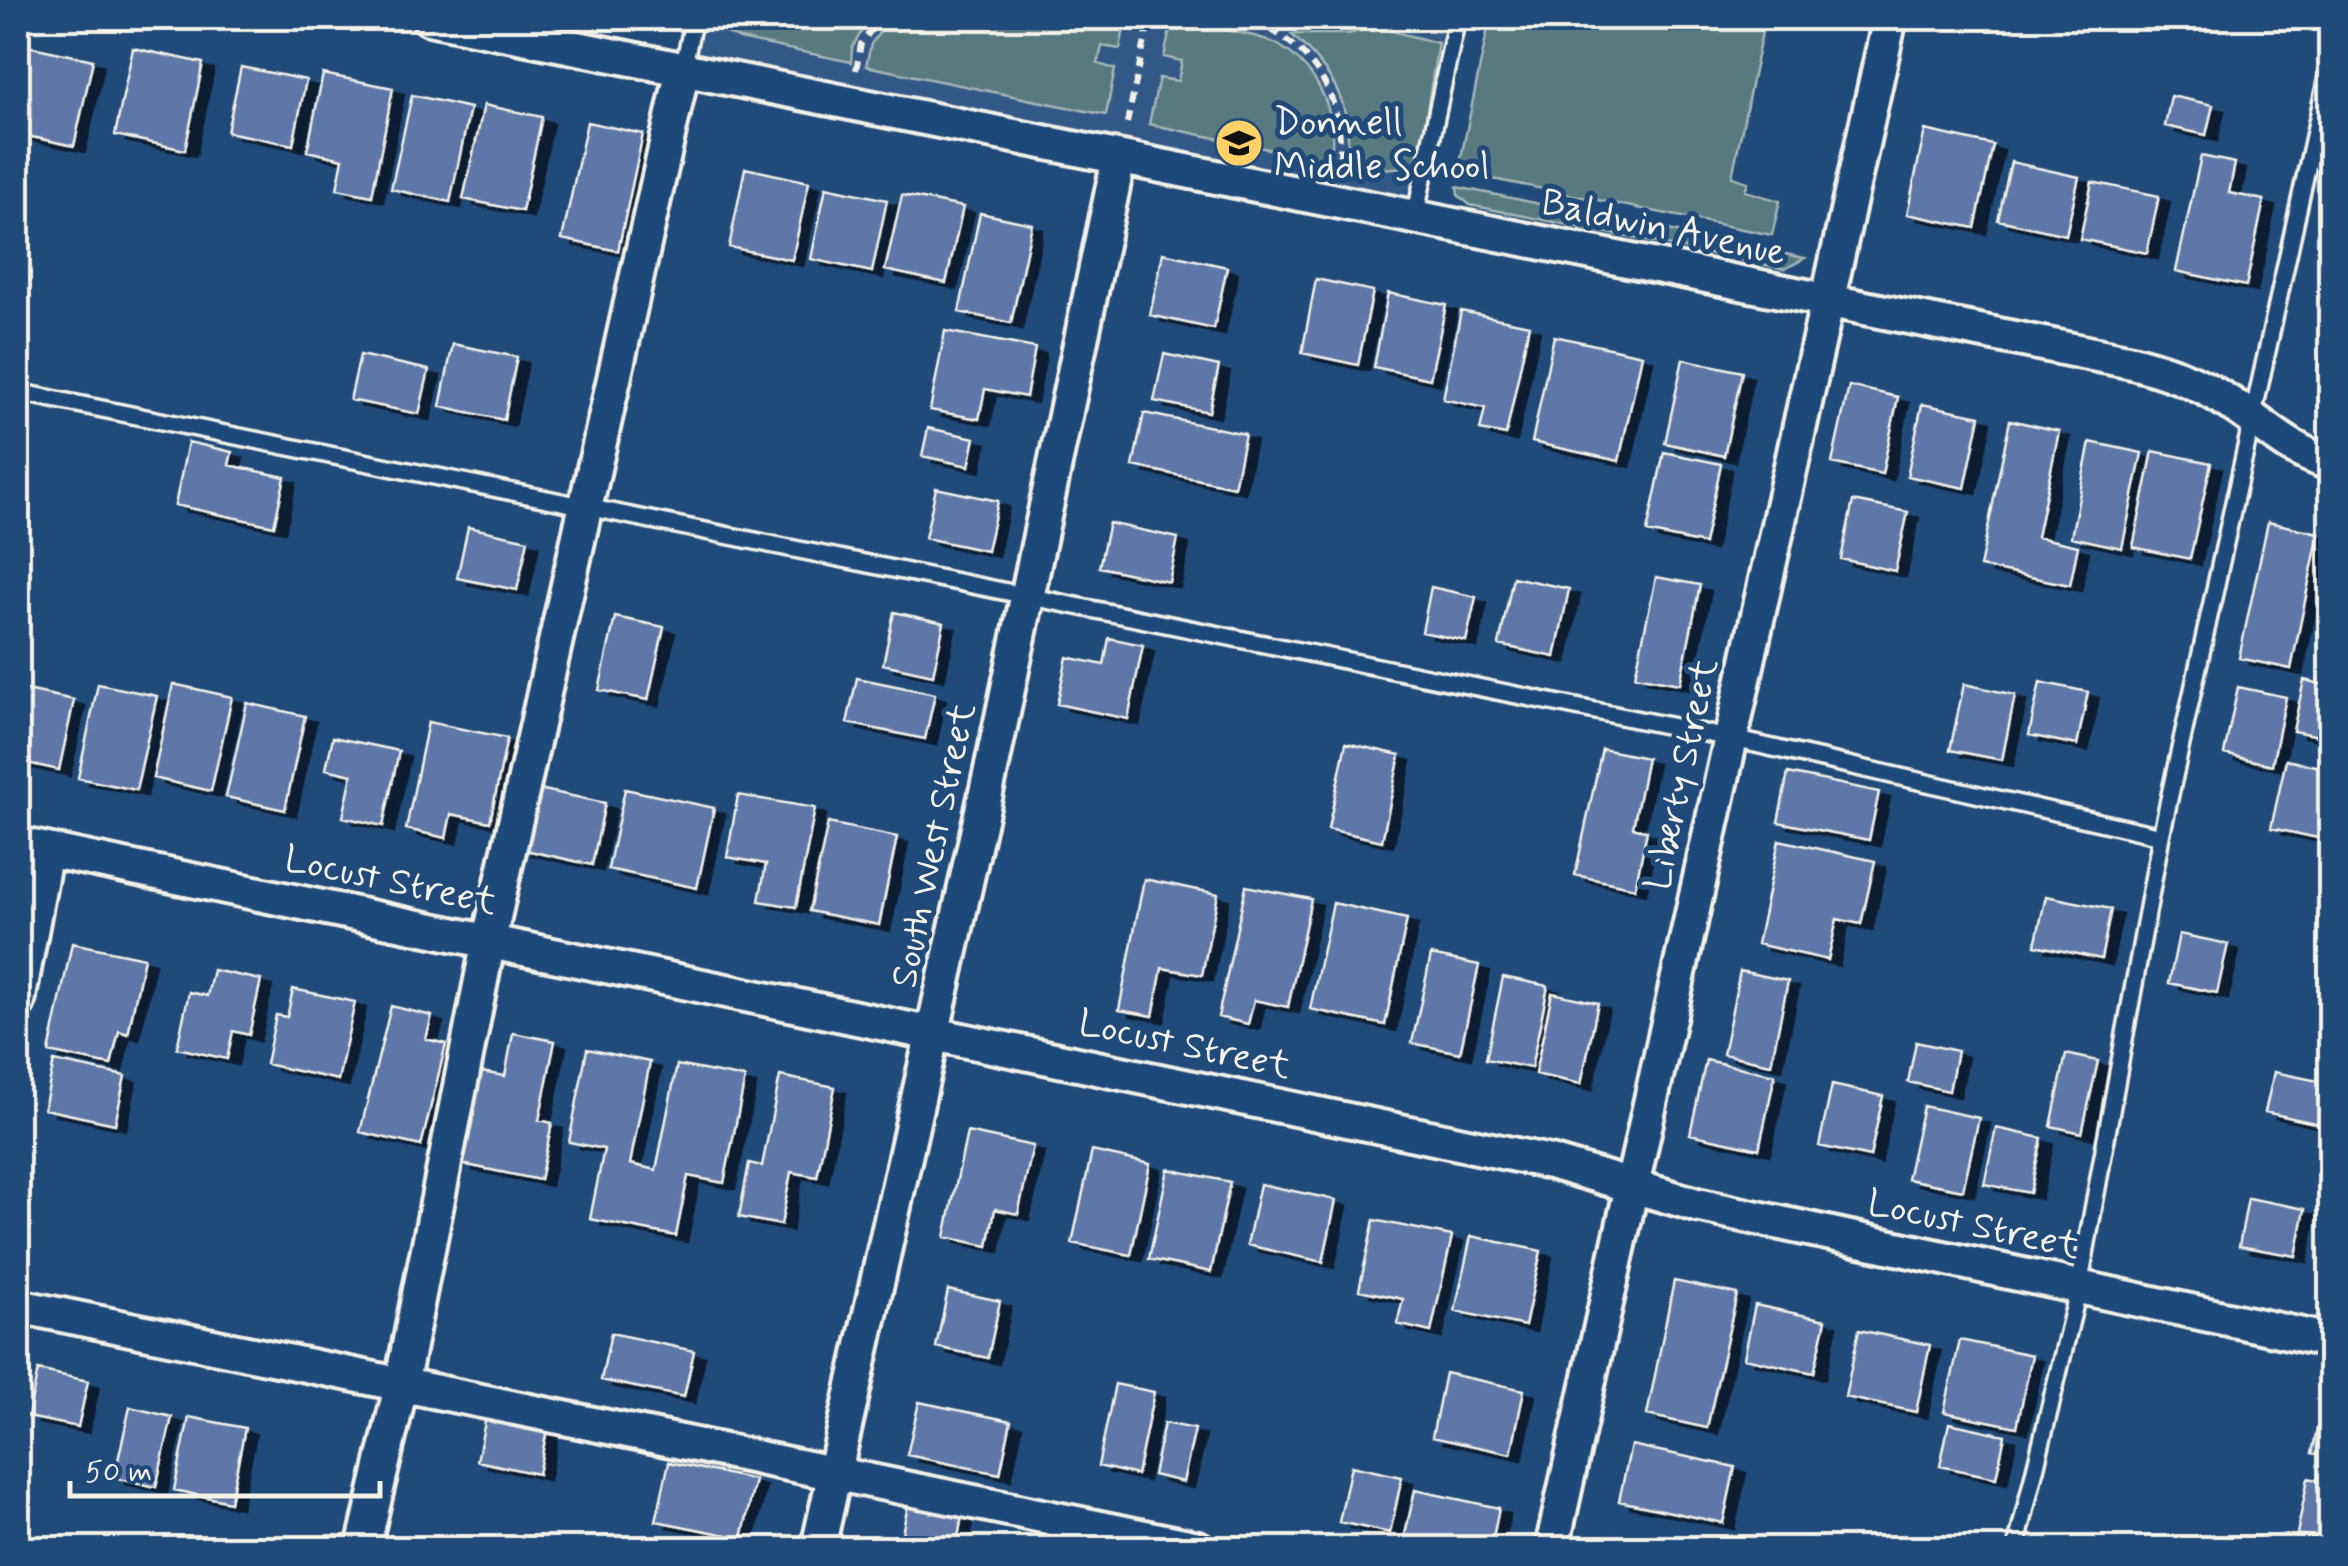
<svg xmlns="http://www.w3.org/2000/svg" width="2348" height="1566" viewBox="0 0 2348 1566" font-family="Mynerve,sans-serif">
	<defs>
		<filter id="shadow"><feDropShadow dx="11" dy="6" stdDeviation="0" flood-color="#0009"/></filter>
	</defs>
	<rect width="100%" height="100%" fill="#1f4a7a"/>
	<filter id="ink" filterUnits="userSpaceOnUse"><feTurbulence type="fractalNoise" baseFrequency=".01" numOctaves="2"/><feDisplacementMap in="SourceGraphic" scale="20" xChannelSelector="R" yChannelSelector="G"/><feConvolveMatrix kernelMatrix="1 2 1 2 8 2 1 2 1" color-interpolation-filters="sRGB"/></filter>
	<g filter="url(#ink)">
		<path fill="#325888" d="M 694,18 L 1454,18 L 1415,217 L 683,69 Z"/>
		<path fill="#577a7f" stroke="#a6b6b4" stroke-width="2.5" d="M 714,18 L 869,18 L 852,48 L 851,62 L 740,39 L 712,26 Z
			M 890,18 L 1126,18 L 1120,49 L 1102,46 L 1098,64 L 1115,69 L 1106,115 L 866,66 L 871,44 Z
			M 1490,18 L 1765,18 L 1732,177 L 1748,182 L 1745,191 L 1780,201 L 1772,235 L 1458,172 Z
			M 1172,21 C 1199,27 1258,32 1280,46 C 1321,72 1339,116 1330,162 L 1149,124 L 1159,78 L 1178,81 L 1182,61 L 1164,57 Z
			M 1376,27 L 1438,43 L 1418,166 L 1367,170 L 1345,165 C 1357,109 1332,70 1291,34 L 1348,34 Z
			M 1457,187 L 1805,258 L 1785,269 L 1470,205 L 1458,195 Z"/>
		<path fill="#5e77a8" stroke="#f4f1e8" stroke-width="2.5" filter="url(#shadow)" d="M 18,44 L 93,60 L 74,146 L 18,134 Z
			M 133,48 L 203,63 L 185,150 L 115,135 Z
			M 241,67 L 306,80 L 293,145 L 227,132 Z
			M 323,74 L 393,88 L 372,196 L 337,189 L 343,159 L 307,151 Z
			M 412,95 L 470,108 L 450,202 L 391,189 Z
			M 2171,96 L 2213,105 L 2206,135 L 2165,126 Z
			M 484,105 L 542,117 L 522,211 L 463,199 Z
			M 587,122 L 643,134 L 618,251 L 562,239 Z
			M 1925,130 L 1993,145 L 1975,228 L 1907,214 Z
			M 2201,156 L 2235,163 L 2229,193 L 2264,200 L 2246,286 L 2176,271 Z
			M 2011,162 L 2079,177 L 2066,235 L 1998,220 Z
			M 745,168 L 809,182 L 792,260 L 729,247 Z
			M 2092,182 L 2159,196 L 2147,253 L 2080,239 Z
			M 826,187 L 887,200 L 872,272 L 811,259 Z
			M 902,195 L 963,207 L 946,283 L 885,270 Z
			M 980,213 L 1032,224 L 1011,323 L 959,312 Z
			M 1163,253 L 1227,267 L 1214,329 L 1150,315 Z
			M 1316,279 L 1373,291 L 1358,365 L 1302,353 Z
			M 1388,293 L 1446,305 L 1430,379 L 1374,367 Z
			M 2330,308 L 2330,376 L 2318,373 Z
			M 1461,311 L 1529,325 L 1506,435 L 1480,430 L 1485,408 L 1443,399 Z
			M 945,331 L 1035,348 L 1026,397 L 985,389 L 979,419 L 930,410 Z
			M 1554,336 L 1642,355 L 1619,461 L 1532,442 Z
			M 453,344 L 517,357 L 504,420 L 440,406 Z
			M 1164,354 L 1219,366 L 1209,412 L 1154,401 Z
			M 360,355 L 429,370 L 419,414 L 350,400 Z
			M 1683,359 L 1742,372 L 1724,456 L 1665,443 Z
			M 1849,386 L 1898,397 L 1882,474 L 1832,463 Z
			M 1922,404 L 1980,416 L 1965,488 L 1907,476 Z
			M 1144,413 L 1245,434 L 1234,487 L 1133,466 Z
			M 2010,420 L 2059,431 L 2037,537 L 2078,546 L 2070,585 L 1980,567 Z
			M 928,428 L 975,438 L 969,466 L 922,456 Z
			M 188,442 L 232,452 L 229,465 L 285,477 L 274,526 L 175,505 Z
			M 2090,442 L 2142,453 L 2122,548 L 2071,537 Z
			M 2153,451 L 2211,463 L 2190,559 L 2133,547 Z
			M 1664,452 L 1721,464 L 1704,544 L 1647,532 Z
			M 936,488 L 998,501 L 987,551 L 925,538 Z
			M 1853,501 L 1908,512 L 1895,571 L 1841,559 Z
			M 2268,522 L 2319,533 L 2291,669 L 2239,658 Z
			M 1109,523 L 1178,538 L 1169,582 L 1099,567 Z
			M 468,527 L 528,540 L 517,590 L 457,578 Z
			M 2330,556 L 2330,606 L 2320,604 Z
			M 1513,577 L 1569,589 L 1555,657 L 1499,645 Z
			M 1656,577 L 1700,585 L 1680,684 L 1635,676 Z
			M 1431,587 L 1476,597 L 1466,641 L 1422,632 Z
			M 894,612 L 944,623 L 933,675 L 883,664 Z
			M 615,617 L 664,627 L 648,700 L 599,690 Z
			M 1109,638 L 1143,645 L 1128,719 L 1057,704 L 1067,657 L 1104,665 Z
			M 857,678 L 935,694 L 925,739 L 847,723 Z
			M 2304,680 L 2330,686 L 2330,738 L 2293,731 Z
			M 2040,682 L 2088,692 L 2077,745 L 2029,735 Z
			M 98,684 L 157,696 L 136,790 L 78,778 Z
			M 173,684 L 232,697 L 211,791 L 153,778 Z
			M 1964,684 L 2015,695 L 2002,760 L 1950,750 Z
			M 2238,687 L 2286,697 L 2272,765 L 2224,754 Z
			M 18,688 L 74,700 L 59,770 L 18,761 Z
			M 247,703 L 305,716 L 285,810 L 226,797 Z
			M 428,722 L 507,738 L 490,822 L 451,814 L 446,838 L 406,829 Z
			M 333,737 L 399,751 L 383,826 L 343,817 L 352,775 L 326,769 Z
			M 1346,743 L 1400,755 L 1382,841 L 1328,829 Z
			M 1602,749 L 1647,758 L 1633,827 L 1647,831 L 1635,888 L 1575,875 Z
			M 2286,760 L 2330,769 L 2327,840 L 2271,828 Z
			M 1788,773 L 1879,792 L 1869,840 L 1778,822 Z
			M 534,788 L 605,803 L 592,865 L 521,849 Z
			M 625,789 L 714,808 L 697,888 L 608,869 Z
			M 738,795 L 815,808 L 796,907 L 759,901 L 766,864 L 727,857 Z
			M 828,823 L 897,837 L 879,925 L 809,911 Z
			M 1779,840 L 1875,861 L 1861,924 L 1837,919 L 1828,960 L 1757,944 Z
			M 1144,879 L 1218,894 L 1202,975 L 1162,968 L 1153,1016 L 1119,1010 Z
			M 1246,886 L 1311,899 L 1288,1007 L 1254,1000 L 1248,1024 L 1218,1017 Z
			M 2046,896 L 2111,909 L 2101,959 L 2035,945 Z
			M 1333,903 L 1407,919 L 1385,1025 L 1310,1009 Z
			M 2179,934 L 2228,944 L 2217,993 L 2169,983 Z
			M 72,943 L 144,958 L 128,1034 L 119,1031 L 111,1065 L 49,1052 Z
			M 1431,955 L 1479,965 L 1460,1053 L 1412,1043 Z
			M 213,970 L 261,980 L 249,1035 L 233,1031 L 227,1059 L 177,1048 L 189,992 L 207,996 Z
			M 1740,971 L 1788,981 L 1771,1064 L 1723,1054 Z
			M 1503,977 L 1548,986 L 1531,1068 L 1486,1059 Z
			M 293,989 L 355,1002 L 338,1080 L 266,1064 L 276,1015 L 287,1017 Z
			M 1552,993 L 1598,1003 L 1581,1084 L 1535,1074 Z
			M 391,1006 L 432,1016 L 426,1039 L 446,1044 L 421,1146 L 360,1132 Z
			M 513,1033 L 555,1041 L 539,1120 L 552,1123 L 540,1180 L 462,1164 L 481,1072 L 505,1076 Z
			M 1916,1042 L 1957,1051 L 1949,1091 L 1908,1082 Z
			M 587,1049 L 650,1062 L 630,1164 L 656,1170 L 677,1065 L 745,1078 L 724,1183 L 688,1176 L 676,1236 L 590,1219 L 604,1149 L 569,1142 Z
			M 2066,1054 L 2098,1061 L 2082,1133 L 2051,1126 Z
			M 1706,1060 L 1775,1075 L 1759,1149 L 1690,1134 Z
			M 54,1061 L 125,1076 L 115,1124 L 44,1109 Z
			M 2274,1072 L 2328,1083 L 2319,1124 L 2265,1112 Z
			M 780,1076 L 835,1087 L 817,1177 L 791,1172 L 781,1225 L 739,1217 L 749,1163 L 762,1166 Z
			M 1832,1085 L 1883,1096 L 1870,1157 L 1819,1146 Z
			M 1923,1106 L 1979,1118 L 1963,1190 L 1907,1179 Z
			M 1996,1128 L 2042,1138 L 2030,1193 L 1984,1184 Z
			M 967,1132 L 1033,1146 L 1018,1214 L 995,1209 L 988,1246 L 945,1237 Z
			M 1092,1151 L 1150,1164 L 1131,1255 L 1072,1243 Z
			M 1168,1169 L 1230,1182 L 1211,1272 L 1149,1259 Z
			M 1260,1184 L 1336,1200 L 1323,1262 L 1247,1245 Z
			M 2248,1198 L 2305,1209 L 2296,1256 L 2239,1246 Z
			M 1374,1220 L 1452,1236 L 1431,1332 L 1397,1324 L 1403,1299 L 1359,1290 Z
			M 1471,1236 L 1541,1251 L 1525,1326 L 1455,1311 Z
			M 1674,1281 L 1737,1294 L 1707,1428 L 1647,1415 Z
			M 948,1290 L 1000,1301 L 988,1358 L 936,1347 Z
			M 1755,1305 L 1826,1320 L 1814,1373 L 1744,1358 Z
			M 1859,1330 L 1930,1345 L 1916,1412 L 1845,1397 Z
			M 611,1333 L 694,1351 L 684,1397 L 601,1380 Z
			M 1960,1340 L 2032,1355 L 2017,1427 L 1944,1412 Z
			M 38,1370 L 88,1381 L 78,1427 L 28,1417 Z
			M 1445,1373 L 1524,1390 L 1511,1454 L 1432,1437 Z
			M 1115,1384 L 1154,1392 L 1137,1475 L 1098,1466 Z
			M 2325,1391 L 2330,1392 L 2330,1457 L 2312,1453 Z
			M 919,1402 L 1011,1421 L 1000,1474 L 907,1455 Z
			M 130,1407 L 172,1417 L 156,1487 L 114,1478 Z
			M 487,1412 L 548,1425 L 538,1474 L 477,1461 Z
			M 189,1417 L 245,1428 L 230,1502 L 174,1490 Z
			M 1164,1423 L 1195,1429 L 1183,1482 L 1153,1475 Z
			M 1949,1423 L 2005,1435 L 1996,1478 L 1940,1466 Z
			M 1631,1445 L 1735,1467 L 1723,1523 L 1619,1501 Z
			M 669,1462 L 755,1480 L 742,1538 L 656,1521 Z
			M 1351,1466 L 1402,1477 L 1390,1533 L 1339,1522 Z
			M 2308,1478 L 2330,1483 L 2330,1541 L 2297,1534 Z
			M 1415,1490 L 1499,1508 L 1491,1548 L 1402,1548 Z
			M 908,1505 L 962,1516 L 956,1548 L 899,1548 Z
			M 1616,1535 L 1679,1548 L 1613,1548 Z"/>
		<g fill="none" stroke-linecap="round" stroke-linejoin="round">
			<g stroke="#f4f1e8" stroke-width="22">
				<path id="service" d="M 683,69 L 694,18
					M 1415,217 L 1457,18
					M 18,392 L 1729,738 L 2161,836
					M 2016,1548 L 2079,1287 L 2161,836 L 2330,63"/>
			</g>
			<g stroke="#f4f1e8" stroke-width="40">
				<path id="minor" d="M 429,18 L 2132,362 C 2166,371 2195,381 2225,400 C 2262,422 2287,451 2330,463
					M 18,844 L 1550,1162 L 1697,1205 L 2330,1341
					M 18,1002 L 46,850
					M 18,1306 L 1198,1548
					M 363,1548 L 401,1386 L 489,940 L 683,69
					M 818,1548 L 990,775 L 1119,158
					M 1552,1548 L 1890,18"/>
			</g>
			<path stroke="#f4f1e8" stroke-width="6" stroke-dasharray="10 8" stroke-linecap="butt" d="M 1218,18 C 1234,21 1257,22 1271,30 C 1322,58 1346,110 1339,166
				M 856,70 L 861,44 L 880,18
				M 1127,123 L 1150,18"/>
			<use href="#service" stroke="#1f4a7a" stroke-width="15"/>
			<use href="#minor" stroke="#1f4a7a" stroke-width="32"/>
		</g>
	</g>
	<defs>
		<g id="school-disc" transform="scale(2.5)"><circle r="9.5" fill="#ffd166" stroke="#1f4a7a"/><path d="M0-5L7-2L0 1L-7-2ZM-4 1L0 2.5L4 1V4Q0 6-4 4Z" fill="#111"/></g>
	</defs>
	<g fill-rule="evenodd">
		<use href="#school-disc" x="1239" y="143"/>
	</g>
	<g text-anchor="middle" stroke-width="10" stroke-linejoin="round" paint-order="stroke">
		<g font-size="38" fill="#f4f1e8" stroke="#1f4a7a" text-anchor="start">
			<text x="1274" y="134">Donnell<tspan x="1274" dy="44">Middle School</tspan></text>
		</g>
		<g font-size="38" fill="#f4f1e8" stroke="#1f4a7a">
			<text transform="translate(1664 226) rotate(12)" y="13">Baldwin Avenue</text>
			<text transform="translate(1680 774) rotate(-78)" y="13">Liberty Street</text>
			<text transform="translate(932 845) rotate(-78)" y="13">South West Street</text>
			<text transform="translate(391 879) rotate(12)" y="13">Locust Street</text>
			<text transform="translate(1185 1043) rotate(12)" y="13">Locust Street</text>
			<text transform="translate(1974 1223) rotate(12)" y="13">Locust Street</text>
		</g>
	</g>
	<rect width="2348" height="1566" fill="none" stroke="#1f4a7a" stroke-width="60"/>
	<rect x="30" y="30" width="2288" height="1506" fill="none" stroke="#f4f1e8" stroke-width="4" filter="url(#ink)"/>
	<path d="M70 1481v15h310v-15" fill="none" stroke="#f4f1e8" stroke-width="5"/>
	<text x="85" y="1481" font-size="30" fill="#f4f1e8" stroke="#1f4a7a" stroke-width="8" paint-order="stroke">50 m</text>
</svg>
